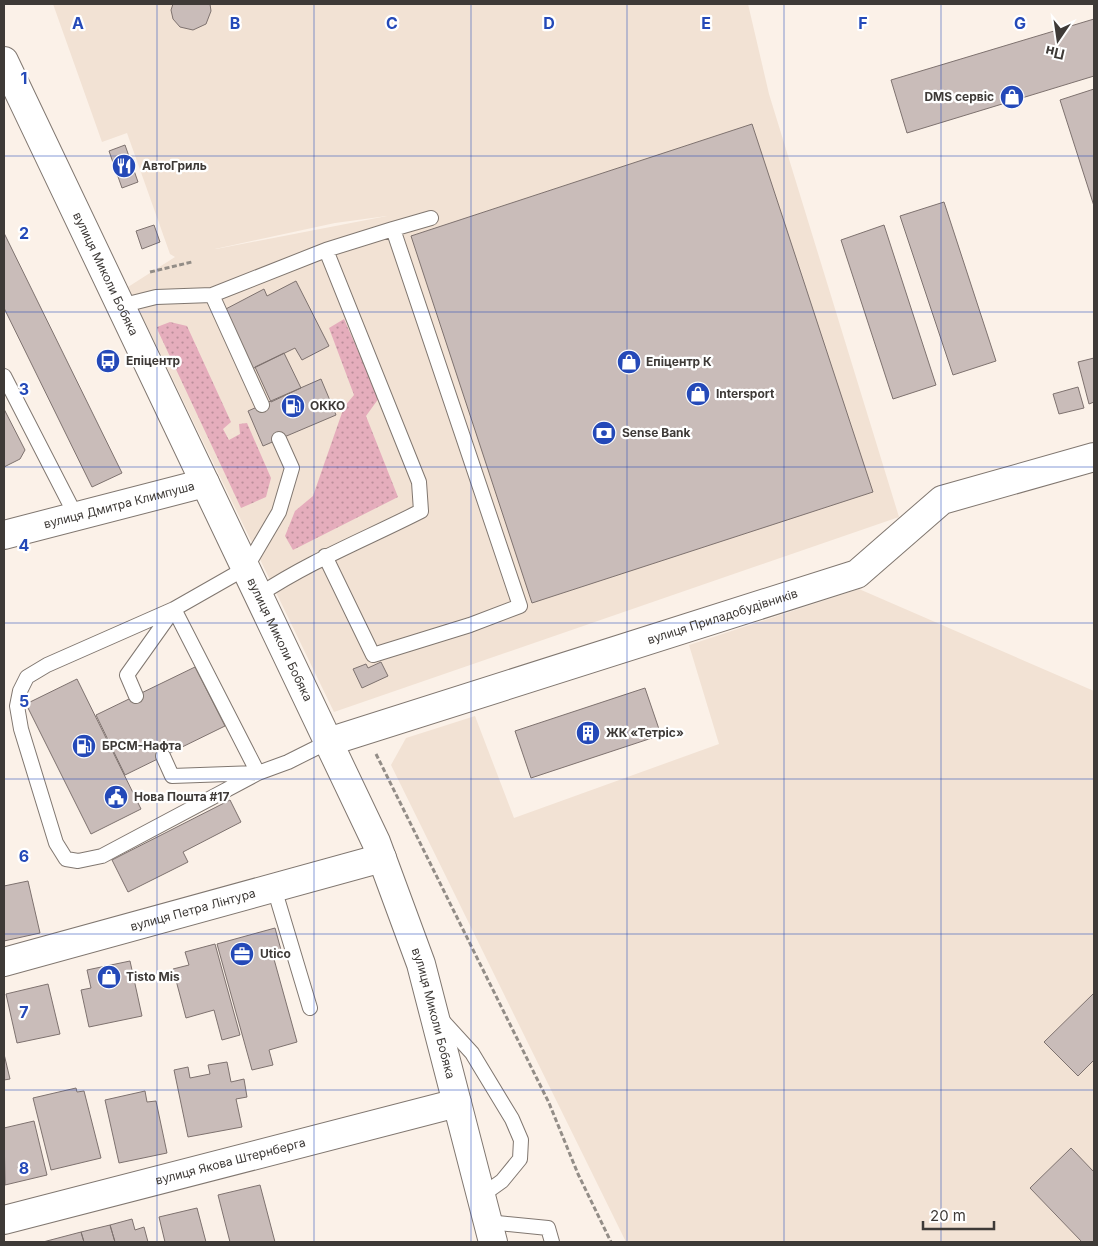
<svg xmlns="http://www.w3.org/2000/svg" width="1098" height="1246" viewBox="0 0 1098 1246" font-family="Inter,sans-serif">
	<defs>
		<pattern id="grass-dots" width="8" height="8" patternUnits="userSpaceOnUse" patternTransform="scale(1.25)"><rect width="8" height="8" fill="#e5adbc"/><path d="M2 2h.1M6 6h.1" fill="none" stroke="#bb8e9a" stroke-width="1.8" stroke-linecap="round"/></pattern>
	</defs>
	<rect width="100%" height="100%" fill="#fbf1e8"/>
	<path fill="#f2e2d4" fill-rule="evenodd" d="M 53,4 L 748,4 L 769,94 L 899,517 L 334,712 L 128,287 L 175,257 L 170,254 L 127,133 L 102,142 ZM 387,216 L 216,249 L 215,249 L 335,223 Z
		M 859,589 L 1094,691 L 1094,1242 L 626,1242 L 391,765 L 406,738 L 475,716 L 514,818 L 719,744 L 689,645 Z"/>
	<path fill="url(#grass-dots)" d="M 344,319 L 379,398 L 366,416 L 398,497 L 293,550 L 285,536 L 295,511 L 313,496 L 344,407 L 354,395 L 329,328 Z
		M 170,322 L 187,326 L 231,422 L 223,429 L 229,440 L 240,434 L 239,424 L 247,423 L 271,478 L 266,497 L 241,508 L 158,331 L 157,327 Z"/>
	<path fill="#c9bcb9" stroke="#7e726f" d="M 173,4 L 210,4 L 211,11 L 206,24 L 193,30 L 180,27 L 173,19 L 171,10 Z
		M 1094,19 L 1094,76 L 907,133 L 891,80 Z
		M 1094,89 L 1094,206 L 1060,100 Z
		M 752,124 L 873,492 L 532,603 L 411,236 Z
		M 125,145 L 138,182 L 122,188 L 109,151 Z
		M 944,202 L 996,361 L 953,375 L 900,216 Z
		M 154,225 L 160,242 L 142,249 L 136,231 Z
		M 884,225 L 936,385 L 893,399 L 841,240 Z
		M 4,233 L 122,473 L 92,487 L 4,308 Z
		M 296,281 L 329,346 L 302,360 L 295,348 L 252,369 L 222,311 L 264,289 L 267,296 Z
		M 284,353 L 301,388 L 271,402 L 255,367 Z
		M 1094,358 L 1094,402 L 1089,404 L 1078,362 Z
		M 321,379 L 336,415 L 263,446 L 248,411 Z
		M 1078,387 L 1084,408 L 1059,414 L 1053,394 Z
		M 4,409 L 25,450 L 20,459 L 4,467 Z
		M 381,662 L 388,676 L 362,688 L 353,669 L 366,664 L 368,668 Z
		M 195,667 L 225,726 L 125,775 L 96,715 Z
		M 77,679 L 141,809 L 91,834 L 26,704 Z
		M 645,688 L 661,735 L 531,778 L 515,731 Z
		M 230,800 L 241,822 L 183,852 L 188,862 L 128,892 L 112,860 Z
		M 28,881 L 40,933 L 4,941 L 4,886 Z
		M 275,928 L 281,950 L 272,952 L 297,1042 L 269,1050 L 273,1065 L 252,1070 L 217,944 Z
		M 215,944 L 240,1035 L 222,1040 L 214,1010 L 186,1018 L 173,969 L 189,965 L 185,952 Z
		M 130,961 L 142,1016 L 89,1027 L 81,990 L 91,988 L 87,970 Z
		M 48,984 L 60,1034 L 17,1043 L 6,994 Z
		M 1094,993 L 1094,1060 L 1078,1076 L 1044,1042 Z
		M 4,1054 L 10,1079 L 4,1080 Z
		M 227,1062 L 231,1082 L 244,1079 L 247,1097 L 236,1099 L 242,1127 L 188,1137 L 174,1070 L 188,1067 L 190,1078 L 210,1074 L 208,1065 Z
		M 76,1088 L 77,1092 L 84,1091 L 101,1158 L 51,1170 L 33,1098 Z
		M 145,1091 L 147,1102 L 156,1101 L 167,1153 L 119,1163 L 105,1100 Z
		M 34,1121 L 47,1175 L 5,1185 L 4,1128 Z
		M 1071,1148 L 1094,1172 L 1094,1242 L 1082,1242 L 1030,1188 Z
		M 260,1185 L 275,1242 L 230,1242 L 218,1195 Z
		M 197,1208 L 206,1242 L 165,1242 L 159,1217 Z
		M 132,1219 L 135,1230 L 144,1227 L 148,1242 L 115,1242 L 110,1225 Z
		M 110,1225 L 115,1242 L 84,1242 L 81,1232 Z
		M 81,1232 L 84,1242 L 43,1242 Z"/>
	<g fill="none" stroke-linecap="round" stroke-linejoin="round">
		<g stroke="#807770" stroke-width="16">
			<path id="service" d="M 393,229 L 431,218
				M 212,295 L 262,405
				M 120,306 L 156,297 L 212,295 L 326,250 L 393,229 L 520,606 L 470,625 L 373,655 L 325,556
				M 4,376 L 76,516
				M 259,595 C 310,561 366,539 421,511 L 419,482 L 326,250
				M 174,609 L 258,773 L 102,856 L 78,861 L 66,859 L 56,843 L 21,729 L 17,706 L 20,691 L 27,677 L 47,665 Z
				M 136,696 L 127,675 L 174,609 L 246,568 L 279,512 L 292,468 L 279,439
				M 163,756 L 172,776 L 258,773 L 288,762 L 328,742
				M 274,888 L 310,1008
				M 441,1019 L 472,1053 L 512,1119 L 521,1140 L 520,1159 L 502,1181 L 481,1196
				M 488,1222 L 548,1228 L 552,1242"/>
		</g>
		<g stroke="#807770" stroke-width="30">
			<g id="minor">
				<path id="s1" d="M 4,535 L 205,483"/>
				<path id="s2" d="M 328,742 L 857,574 L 942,500 L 1094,457"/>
				<path id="s3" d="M 4,962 L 382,858"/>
				<path id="s4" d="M 4,1220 L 457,1103"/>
			</g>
		</g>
		<g stroke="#807770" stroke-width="30">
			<g id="tertiary">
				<path id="s5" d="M 4,61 L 376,842 L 421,964 L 493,1242"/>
			</g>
		</g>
		<path stroke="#938d87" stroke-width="3" stroke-dasharray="5 2.5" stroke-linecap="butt" d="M 150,272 L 192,262
			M 376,754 L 549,1103 L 578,1174 L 611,1242"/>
		<use href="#service" stroke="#fff" stroke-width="14"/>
		<use href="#minor" stroke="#fff" stroke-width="28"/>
		<use href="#tertiary" stroke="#fff" stroke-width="28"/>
	</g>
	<path fill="none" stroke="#2449b8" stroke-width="1" stroke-opacity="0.55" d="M 157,4 L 157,1242M 314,4 L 314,1242M 471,4 L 471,1242M 627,4 L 627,1242M 784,4 L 784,1242M 941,4 L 941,1242M 4,156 L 1094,156M 4,312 L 1094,312M 4,467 L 1094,467M 4,623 L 1094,623M 4,779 L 1094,779M 4,934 L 1094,934M 4,1090 L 1094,1090"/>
	<defs>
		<g id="shop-disc" transform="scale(1.25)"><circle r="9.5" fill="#2449b8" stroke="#fff"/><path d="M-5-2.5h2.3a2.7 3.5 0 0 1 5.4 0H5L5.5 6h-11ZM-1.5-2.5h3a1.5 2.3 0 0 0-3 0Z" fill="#fff"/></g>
		<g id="restaurant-disc" transform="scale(1.25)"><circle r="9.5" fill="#2449b8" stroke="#fff"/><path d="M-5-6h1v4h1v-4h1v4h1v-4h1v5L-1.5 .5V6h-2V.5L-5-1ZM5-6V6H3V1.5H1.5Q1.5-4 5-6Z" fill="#fff"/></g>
		<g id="bus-disc" transform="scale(1.25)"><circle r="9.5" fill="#2449b8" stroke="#fff"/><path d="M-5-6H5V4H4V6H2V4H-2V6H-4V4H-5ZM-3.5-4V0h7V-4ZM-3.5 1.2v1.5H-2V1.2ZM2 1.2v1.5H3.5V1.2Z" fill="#fff"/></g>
		<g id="fuel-disc" transform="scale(1.25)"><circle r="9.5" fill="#2449b8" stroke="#fff"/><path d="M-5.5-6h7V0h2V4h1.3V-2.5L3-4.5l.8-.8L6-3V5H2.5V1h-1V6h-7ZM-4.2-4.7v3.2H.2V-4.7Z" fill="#fff"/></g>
		<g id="bank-disc" transform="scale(1.25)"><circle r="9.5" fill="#2449b8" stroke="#fff"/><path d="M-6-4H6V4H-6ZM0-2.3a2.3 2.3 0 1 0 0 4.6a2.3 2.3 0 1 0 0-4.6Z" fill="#fff"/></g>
		<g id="building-disc" transform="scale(1.25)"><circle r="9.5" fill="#2449b8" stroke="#fff"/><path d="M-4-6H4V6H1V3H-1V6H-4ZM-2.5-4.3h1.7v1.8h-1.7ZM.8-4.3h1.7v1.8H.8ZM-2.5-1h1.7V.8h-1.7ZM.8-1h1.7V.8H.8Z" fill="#fff"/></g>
		<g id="civic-disc" transform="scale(1.25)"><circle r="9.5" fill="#2449b8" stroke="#fff"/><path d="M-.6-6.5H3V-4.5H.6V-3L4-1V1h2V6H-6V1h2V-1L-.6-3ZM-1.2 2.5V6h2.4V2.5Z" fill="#fff"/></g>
		<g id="office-disc" transform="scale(1.25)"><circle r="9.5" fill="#2449b8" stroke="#fff"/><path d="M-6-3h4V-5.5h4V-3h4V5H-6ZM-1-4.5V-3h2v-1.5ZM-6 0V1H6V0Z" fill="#fff"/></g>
	</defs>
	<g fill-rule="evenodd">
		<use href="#shop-disc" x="1012" y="97"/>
		<use href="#restaurant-disc" x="124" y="166"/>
		<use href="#bus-disc" x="108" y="361"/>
		<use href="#shop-disc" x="629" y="362"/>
		<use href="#shop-disc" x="698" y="394"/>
		<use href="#fuel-disc" x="293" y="406"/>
		<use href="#bank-disc" x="604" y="433"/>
		<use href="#building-disc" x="588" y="733"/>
		<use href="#fuel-disc" x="84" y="746"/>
		<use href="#civic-disc" x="116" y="797"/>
		<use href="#office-disc" x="242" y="954"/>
		<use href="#shop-disc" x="109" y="977"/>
	</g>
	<g text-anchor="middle" stroke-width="4.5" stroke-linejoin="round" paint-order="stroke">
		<g font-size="12" font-weight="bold" fill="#3e3a37" stroke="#fff" text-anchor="start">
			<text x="994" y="101" text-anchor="end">DMS сервіс</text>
			<text x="142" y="170">АвтоГриль</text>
			<text x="126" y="365">Епіцентр</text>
			<text x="646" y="366">Епіцентр К</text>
			<text x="716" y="398">Intersport</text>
			<text x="310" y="410">ОККО</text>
			<text x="622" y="437">Sense Bank</text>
			<text x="606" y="737">ЖК «Тетріс»</text>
			<text x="102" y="750">БРСМ-Нафта</text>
			<text x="134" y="801">Нова Пошта #17</text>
			<text x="260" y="958">Utico</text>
			<text x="126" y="981">Tisto Mis</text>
		</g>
		<g font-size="12" fill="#3e3a37" stroke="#fff">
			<text dy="4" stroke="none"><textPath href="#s5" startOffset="236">вулиця Миколи Бобяка</textPath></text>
			<text dy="4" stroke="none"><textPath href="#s1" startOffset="119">вулиця Дмитра Климпуша</textPath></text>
			<text dy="4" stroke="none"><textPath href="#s2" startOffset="414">вулиця Приладобудівників</textPath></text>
			<text dy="4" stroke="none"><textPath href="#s5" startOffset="641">вулиця Миколи Бобяка</textPath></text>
			<text dy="4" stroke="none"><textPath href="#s3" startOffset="196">вулиця Петра Лінтура</textPath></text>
			<text dy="4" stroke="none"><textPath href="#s5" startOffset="1046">вулиця Миколи Бобяка</textPath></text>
			<text dy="4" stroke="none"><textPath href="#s4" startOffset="234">вулиця Якова Штернберга</textPath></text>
		</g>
	</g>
	<g font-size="16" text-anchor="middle" font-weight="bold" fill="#2449b8" stroke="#fff" stroke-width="4.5" stroke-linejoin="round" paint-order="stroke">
		<text x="78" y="29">A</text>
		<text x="235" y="29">B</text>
		<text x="392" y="29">C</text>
		<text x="549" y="29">D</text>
		<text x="706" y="29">E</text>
		<text x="863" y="29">F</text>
		<text x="1020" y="29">G</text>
		<text x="24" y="84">1</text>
		<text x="24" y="239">2</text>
		<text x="24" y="395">3</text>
		<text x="24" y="551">4</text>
		<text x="24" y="707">5</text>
		<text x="24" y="862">6</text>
		<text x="24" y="1018">7</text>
		<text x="24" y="1174">8</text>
	</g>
	<rect width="1098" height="1246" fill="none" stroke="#3e3a37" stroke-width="10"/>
	<g transform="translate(1058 40) rotate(193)" stroke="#ffffff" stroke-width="4" paint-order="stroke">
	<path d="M0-4L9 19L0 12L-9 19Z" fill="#3e3a37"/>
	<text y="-8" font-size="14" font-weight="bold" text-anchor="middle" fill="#3e3a37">Пн</text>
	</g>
	<path d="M923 1221v8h71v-8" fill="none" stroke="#3e3a37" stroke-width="2.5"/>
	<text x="930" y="1221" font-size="15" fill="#3e3a37" stroke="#ffffff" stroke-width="4" paint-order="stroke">20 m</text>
</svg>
